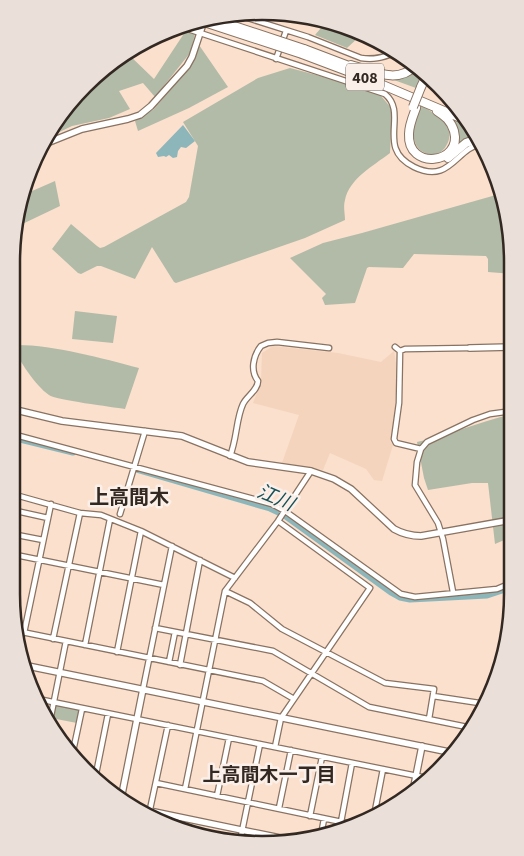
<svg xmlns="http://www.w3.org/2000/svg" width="524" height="856" viewBox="0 0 524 856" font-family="'Source Sans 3','Noto Sans JP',sans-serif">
	<rect width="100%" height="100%" fill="#fae0cd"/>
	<path fill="#f4d4bc" d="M 273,346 L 338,353 L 381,362 L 394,351 L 397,370 L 395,417 L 390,441 L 393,445 L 382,481 L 374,480 L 366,469 L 330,453 L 323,470 L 282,463 L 299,415 L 253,403 L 261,382 L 262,353 Z"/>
	<path fill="#b1bba7" d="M 332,22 L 360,36 L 347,48 L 315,35 L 321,28 Z
		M 185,32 L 195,34 L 190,53 L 155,97 L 143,83 L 119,91 L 130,109 L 109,118 L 72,126 L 47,138 L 63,110 L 127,53 L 154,79 Z
		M 199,45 L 228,87 L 189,108 L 138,131 L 135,121 L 154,109 L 190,67 Z
		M 418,67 L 422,72 L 416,88 L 394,80 L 409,75 Z
		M 290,68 L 377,91 L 392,109 L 390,153 C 373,166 349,179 345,200 C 343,206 345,214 345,220 L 305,238 L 176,283 L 174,282 L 152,247 L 135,279 L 101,266 L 97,266 L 81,274 L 78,273 L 52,249 L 71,224 L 97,246 L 100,248 L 104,247 L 186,202 L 189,197 L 198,146 L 183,122 L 258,78 Z
		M 421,106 C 436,113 458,127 446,146 C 444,150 439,154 434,155 C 429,155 424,153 420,150 C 408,138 415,119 421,106 Z
		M 450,116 L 469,125 L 478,135 L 467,139 L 456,147 C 460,135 457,126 450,116 Z
		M 55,181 L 60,206 L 14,228 L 23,195 Z
		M 503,193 L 512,245 L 512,274 L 488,272 L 488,259 L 486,256 L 414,254 L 403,268 L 369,267 L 367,268 L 355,303 L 325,305 L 322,298 L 326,294 L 290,258 L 323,243 L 362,233 Z
		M 75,311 L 117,316 L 113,343 L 72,339 Z
		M 13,345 C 51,344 101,358 139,368 L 125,409 C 113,407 55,400 49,395 C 36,386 18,360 13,345 Z
		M 512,414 L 511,537 L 495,544 L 488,483 L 472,483 L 428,490 L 424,478 L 417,442 C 449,435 479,422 512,414 Z
		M 57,705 L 78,710 L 79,713 L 77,723 L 51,718 L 54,707 Z"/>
	<path fill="#8db6ba" d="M 183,125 L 195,141 L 186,148 L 181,147 L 178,151 L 177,157 L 173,158 L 169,155 L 166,157 L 164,156 L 158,157 L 156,153 Z"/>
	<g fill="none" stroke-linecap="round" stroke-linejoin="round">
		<path stroke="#8db6ba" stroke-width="7" d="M 12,437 L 73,452
			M 136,469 L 270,508 L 283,514 L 391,592 L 400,597 L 410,599 L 487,595 L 511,587"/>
		<g stroke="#897261" stroke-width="7">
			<path id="street" d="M 235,14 L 308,37 L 361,58 C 373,60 382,58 394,53
				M 185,28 L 385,94 C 409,114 375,148 414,167 C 451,185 456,147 482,144
				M 276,59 L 286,31
				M 395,347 L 400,351 L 399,403 L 394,439 L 396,443 L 421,449
				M 400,351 L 405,349 L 470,348
				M 12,434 L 272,504 L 285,511 L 401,594 L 415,597 L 497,589 L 511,583
				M 230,456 C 237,439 236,419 243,404 C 247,396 258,390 258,381 C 250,371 253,356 261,346 L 268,343 L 277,342 L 329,348
				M 12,494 L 80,513 L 101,515 L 141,531 L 235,578
				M 12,510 L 48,518
				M 120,514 L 145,431
				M 12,534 L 43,540
				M 11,554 L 164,585
				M 225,591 L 250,603 L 282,629 L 385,683 L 434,689 L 429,719
				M 453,592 L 443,539 L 438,523 L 415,485 L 417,462 L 421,449 L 427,442 L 473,420 L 490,414 L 512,411
				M 155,628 L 273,651 L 369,707 L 472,728
				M 17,631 L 263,681 L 294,699
				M 24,633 L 51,504
				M 53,639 L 80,513
				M 85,645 L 110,519
				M 117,652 L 141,531
				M 169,662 L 175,632
				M 180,665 L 200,560
				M 143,689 L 172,546
				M 433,696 L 486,704
				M 38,699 L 427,778
				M 50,721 L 66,641
				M 275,747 L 281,718 L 370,588 L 278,521
				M 72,756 L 82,709
				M 95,779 L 108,714
				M 156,783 L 356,825
				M 185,789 L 225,591 L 278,521 L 311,471
				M 217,796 L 229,738
				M 279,808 L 291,750
				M 149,814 L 168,725
				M 310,816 L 322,757
				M 374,816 L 383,769
				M 341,822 L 352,763
				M 321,835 L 324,819
				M 240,841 L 260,744"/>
		</g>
		<g stroke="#897261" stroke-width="8">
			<path id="secondary" d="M 42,145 L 82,129 L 128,119 L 140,115 L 151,106 L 187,66 L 192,57 L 202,27
				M 470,348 L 512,347
				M 12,409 L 62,421 L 182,436 L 248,462 L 311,471 L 334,479 L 351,489 L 394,529 C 403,534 411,536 421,536 L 511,520
				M 23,665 L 454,753
				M 413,791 L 422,746
				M 121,799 L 143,689
				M 140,809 L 290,840"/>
		</g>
		<g stroke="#897261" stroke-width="10">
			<path id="highway" d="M 304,49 L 354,68
				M 302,54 L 371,80 L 463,119
				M 351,65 C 373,71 398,85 416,65
				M 421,87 L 426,76
				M 416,108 C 413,116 409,125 409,134 C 407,171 463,164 454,131 C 451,121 445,116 437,111
				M 448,158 L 466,143 L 480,138"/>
		</g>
		<use href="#street" stroke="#fff" stroke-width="4.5"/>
		<use href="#secondary" stroke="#fff" stroke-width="5.5"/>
		<use href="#highway" stroke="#fff" stroke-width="8"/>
		<g stroke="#897261" stroke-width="10" stroke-linecap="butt">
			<path id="highway-bridge" d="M 213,19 L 304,49
				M 204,22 L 302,54
				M 413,107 L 421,87"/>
		</g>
		<use href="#highway-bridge" stroke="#fff" stroke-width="8"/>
	</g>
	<g text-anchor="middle" stroke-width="5" stroke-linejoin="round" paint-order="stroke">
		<rect fill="#fbf0e9" stroke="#6f655e" stroke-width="1" x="346" y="63.5" width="38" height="27" rx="4"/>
		<g font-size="16" font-weight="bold" fill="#332922">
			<text x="365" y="83">408</text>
		</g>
		<g font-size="19" font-style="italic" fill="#165157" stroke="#fbf0e9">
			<text transform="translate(276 497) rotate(23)" y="7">江川</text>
		</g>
		<g font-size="19" font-weight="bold" fill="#332922" stroke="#fbf0e9">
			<text x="269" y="781">上高間木一丁目</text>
		</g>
		<g font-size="20" font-weight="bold" fill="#332922" stroke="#fbf0e9">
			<text x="129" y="504">上高間木</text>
		</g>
	</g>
	<path d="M0 0H524V856H0ZM262 20H262A242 242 0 0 1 504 262V594A242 242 0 0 1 262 836H262A242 242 0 0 1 20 594V262A242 242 0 0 1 262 20Z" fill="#ebe0d9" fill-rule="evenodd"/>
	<path fill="none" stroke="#332922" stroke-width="2.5" d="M262 20H262A242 242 0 0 1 504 262V594A242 242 0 0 1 262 836H262A242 242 0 0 1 20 594V262A242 242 0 0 1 262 20Z"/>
</svg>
